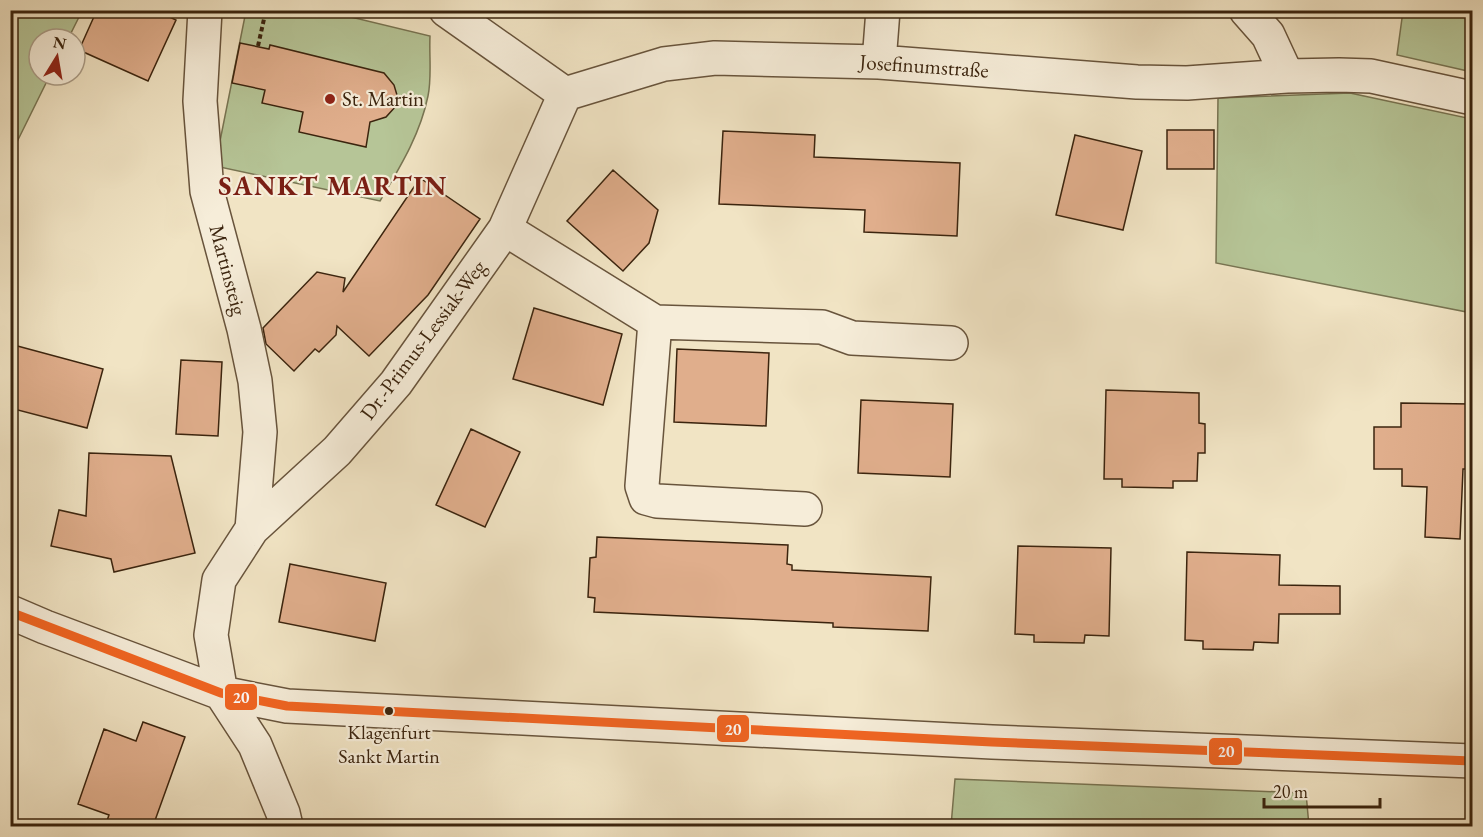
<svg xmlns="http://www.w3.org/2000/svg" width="1483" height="837" viewBox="0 0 1483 837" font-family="'EB Garamond',serif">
	<rect width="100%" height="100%" fill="#f1e4c4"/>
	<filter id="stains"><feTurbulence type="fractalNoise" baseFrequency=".00333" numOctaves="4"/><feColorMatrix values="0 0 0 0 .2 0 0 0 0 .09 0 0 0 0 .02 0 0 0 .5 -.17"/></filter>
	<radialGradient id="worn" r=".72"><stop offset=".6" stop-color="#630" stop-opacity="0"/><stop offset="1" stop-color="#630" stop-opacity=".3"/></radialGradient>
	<path fill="#b6c597" stroke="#787452" stroke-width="1.5" d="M 11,10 L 82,11 L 68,39 L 39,39 L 39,75 L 50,75 L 11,154 Z
		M 246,11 L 326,11 L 430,36 C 429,55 432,77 428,96 C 420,135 400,167 380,201 L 215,166 Z
		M 1403,11 L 1472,11 L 1472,72 L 1397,55 Z
		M 1350,93 L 1472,119 L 1472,313 L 1216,263 L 1218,98 Z
		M 955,779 L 1306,793 L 1309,826 L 951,826 Z"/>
	<path fill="#e0ae8c" stroke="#3b240e" stroke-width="1.5" d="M 97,10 L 155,10 L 176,20 L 148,81 L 79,50 Z
		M 240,43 L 269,49 L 270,45 L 384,73 L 394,85 L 397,95 L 396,106 L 386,117 L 370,122 L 366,147 L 299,132 L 303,112 L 262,103 L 265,90 L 232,83 Z
		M 1167,130 L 1214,130 L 1214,169 L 1167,169 Z
		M 723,131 L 815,135 L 814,157 L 960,163 L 957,236 L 864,232 L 865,210 L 719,204 Z
		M 1075,135 L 1142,151 L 1123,230 L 1056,215 Z
		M 613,170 L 658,210 L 649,243 L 623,271 L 567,221 Z
		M 420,178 L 480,219 L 428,295 L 369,356 L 337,326 L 336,335 L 319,352 L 315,349 L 294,371 L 266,344 L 263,328 L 317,272 L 345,278 L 343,292 Z
		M 534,308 L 622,334 L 603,405 L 513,379 Z
		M 10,344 L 103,369 L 87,428 L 10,408 Z
		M 677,349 L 769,353 L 766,426 L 674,422 Z
		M 181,360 L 222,362 L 218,436 L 176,434 Z
		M 1106,390 L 1199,393 L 1199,423 L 1205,424 L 1205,453 L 1198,453 L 1197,481 L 1173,481 L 1173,488 L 1122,487 L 1122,479 L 1104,479 Z
		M 861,400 L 953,404 L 950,477 L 858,473 Z
		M 1401,403 L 1471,404 L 1470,469 L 1463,469 L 1460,539 L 1425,537 L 1427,487 L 1402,486 L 1402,469 L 1374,469 L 1374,427 L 1401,427 Z
		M 471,429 L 520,452 L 485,527 L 436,505 Z
		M 89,453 L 171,456 L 195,553 L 114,572 L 111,559 L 51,546 L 59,510 L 86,516 Z
		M 597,537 L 788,545 L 787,564 L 792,565 L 792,570 L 931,577 L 928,631 L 833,627 L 833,623 L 594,612 L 595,598 L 588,597 L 590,558 L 596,557 Z
		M 1018,546 L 1111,548 L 1109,636 L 1085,635 L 1084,643 L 1034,642 L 1034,635 L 1015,634 Z
		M 1187,552 L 1280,555 L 1279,585 L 1340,586 L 1340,614 L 1279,614 L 1278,643 L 1254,642 L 1253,650 L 1203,649 L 1203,641 L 1185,640 Z
		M 290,564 L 386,583 L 375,641 L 279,622 Z
		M 143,722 L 185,737 L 153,826 L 105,826 L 109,815 L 78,804 L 104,729 L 136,741 Z"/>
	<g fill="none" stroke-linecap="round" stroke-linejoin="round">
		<g stroke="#68543c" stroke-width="36">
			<path id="minor" d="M 205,10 L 200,101 L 207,191 L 244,329 L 255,381 L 260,432 L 252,529
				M 446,10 L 565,94
				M 1246,10 L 1268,35 L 1287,76
				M 879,62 L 883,10
				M 565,94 L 664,64 L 715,58 L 879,62 L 1137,82 L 1187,83 L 1287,76 L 1339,75 L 1371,76 L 1472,98
				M 505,229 L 655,322 L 822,327 L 852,338 L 951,343
				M 655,322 L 642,486 L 646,498 L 657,501 L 805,509
				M 10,612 L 45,627 L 221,693 L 287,706 L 992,742 L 1472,761
				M 286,826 L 283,813 L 255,745 L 221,693 L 211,635 L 219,580 L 252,529 L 337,451 L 396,383 L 505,229 L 565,94"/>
		</g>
		<path stroke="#3b240e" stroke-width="4" stroke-dasharray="4.5 3" stroke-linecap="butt" d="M 258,46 L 266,10"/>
		<use href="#minor" stroke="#f6edd9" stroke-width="33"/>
		<g stroke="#f6edd9" stroke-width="14">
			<path id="bus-1" d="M 10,612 L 221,693 L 287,706 L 992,742 L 1472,761"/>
		</g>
		<use href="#bus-1" stroke="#f26522" stroke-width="9"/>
	</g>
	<circle fill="#8f2418" stroke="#f6edd9" stroke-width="2" cx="330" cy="99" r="6"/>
	<circle fill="#3b240e" stroke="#f6edd9" stroke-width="2" cx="389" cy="711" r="5"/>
	<g text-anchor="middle" stroke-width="4.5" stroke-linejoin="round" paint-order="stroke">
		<g font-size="20" fill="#3b240e" stroke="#f6edd9">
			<text x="389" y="739">Klagenfurt<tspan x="389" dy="24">Sankt Martin</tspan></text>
		</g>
		<g font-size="21" fill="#3b240e" stroke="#f6edd9">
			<text transform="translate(924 66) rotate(4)" y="7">Josefinumstraße</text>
			<text transform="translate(228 270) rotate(75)" y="7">Martinsteig</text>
			<text transform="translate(423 340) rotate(-53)" y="7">Dr.-Primus-Lessiak-Weg</text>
		</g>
		<g font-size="21" fill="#3b240e" stroke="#f6edd9" text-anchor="start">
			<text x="342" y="106">St. Martin</text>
		</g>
		<g font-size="27" font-weight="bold" letter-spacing="1.5" fill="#7a1f14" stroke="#f6edd9">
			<text x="333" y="195">SANKT MARTIN</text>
		</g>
	</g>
	<g stroke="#f6edd9" stroke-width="2">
		<rect x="224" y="683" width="34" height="28" rx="6" fill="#f26522"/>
		<rect x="716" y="714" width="34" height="29" rx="6" fill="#f26522"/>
		<rect x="1208" y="737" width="35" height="29" rx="6" fill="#f26522"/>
	</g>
	<g font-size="16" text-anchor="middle" font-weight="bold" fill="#fff">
		<text x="241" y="703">20</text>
		<text x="733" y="735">20</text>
		<text x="1226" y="757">20</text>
	</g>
	<rect width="1483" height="837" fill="none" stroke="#f1e4c4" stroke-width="36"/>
	<rect x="12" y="12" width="1459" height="813" fill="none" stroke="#3b240e" stroke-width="3"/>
	<rect x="18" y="18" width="1447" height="801" fill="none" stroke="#3b240e" stroke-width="1.5"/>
	<g transform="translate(57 57) rotate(11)"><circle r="28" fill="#f6edd9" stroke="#ab9d88" stroke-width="1.5"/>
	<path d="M0-4.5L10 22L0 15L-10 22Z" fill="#8f2418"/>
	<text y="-9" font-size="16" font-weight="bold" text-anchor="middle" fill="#3b240e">N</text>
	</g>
	<path d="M1264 798v9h116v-9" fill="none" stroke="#3b240e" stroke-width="3"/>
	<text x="1273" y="798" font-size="18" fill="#3b240e" stroke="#f6edd9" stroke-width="4.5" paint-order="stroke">20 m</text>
	<rect width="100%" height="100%" filter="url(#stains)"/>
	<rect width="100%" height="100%" fill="url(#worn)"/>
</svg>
